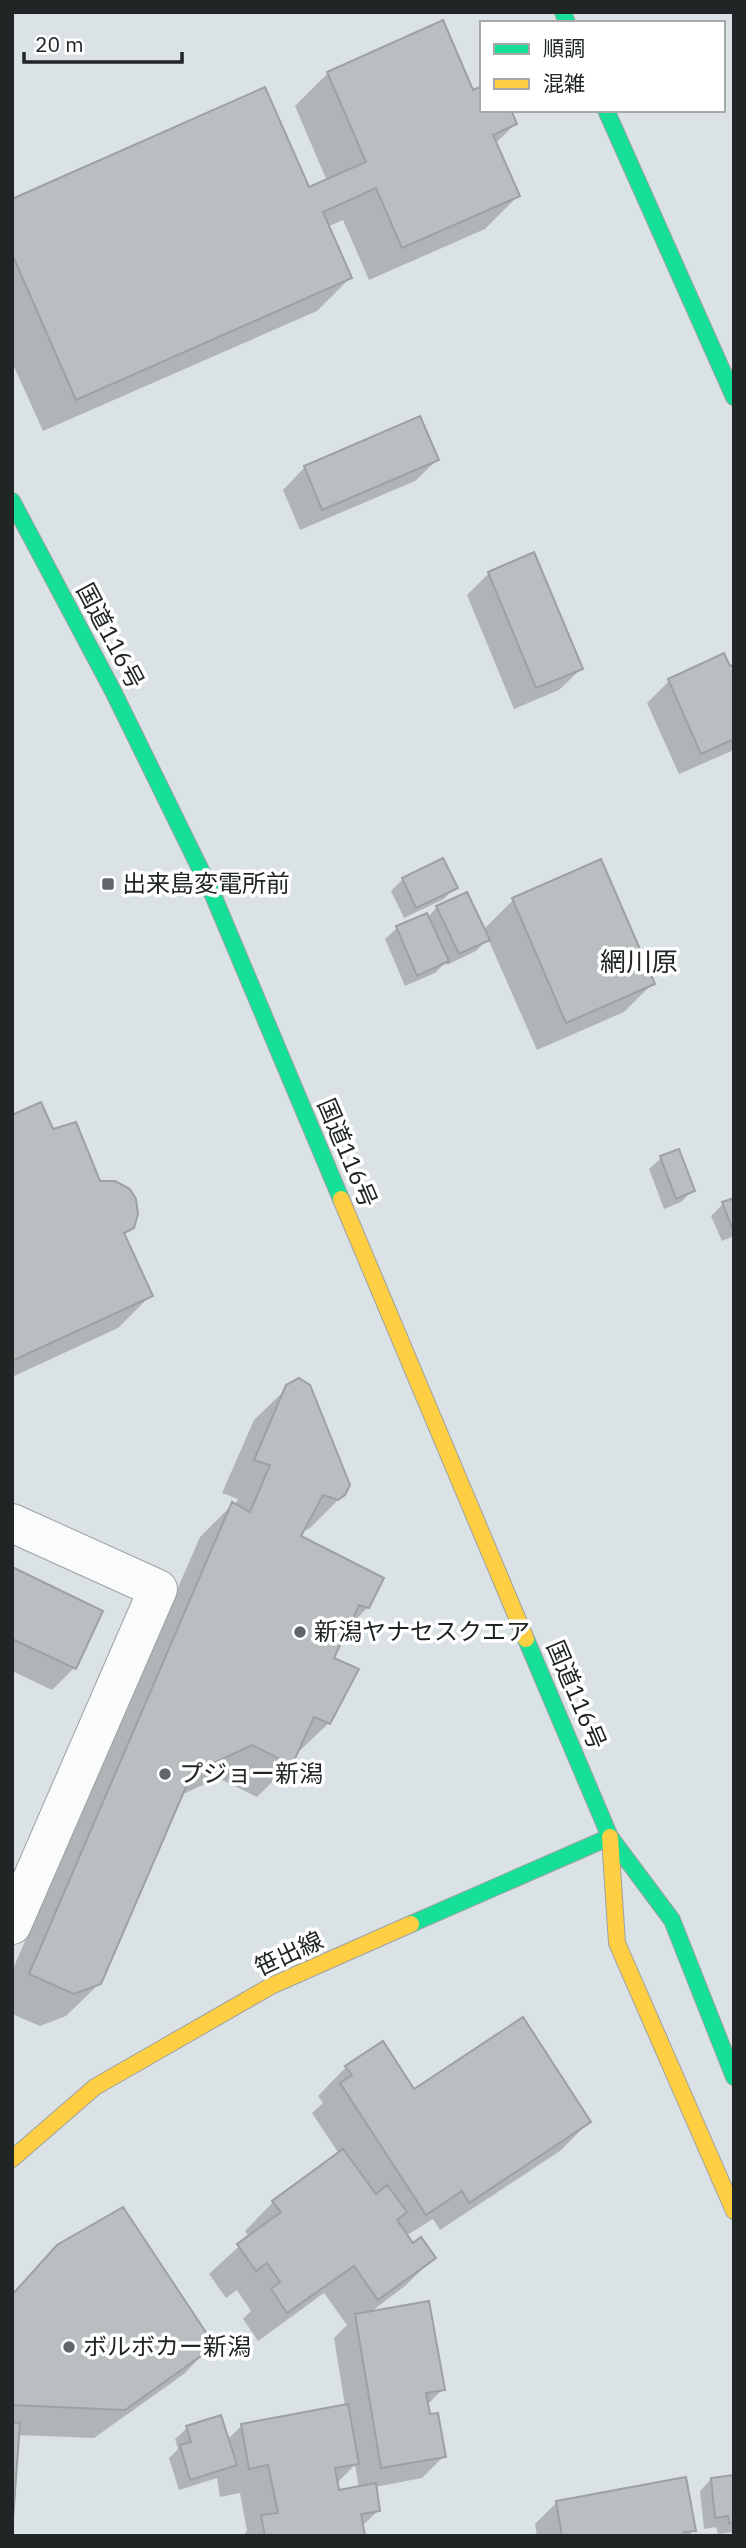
<svg xmlns="http://www.w3.org/2000/svg" width="746" height="2548" viewBox="0 0 746 2548" font-family="'IBM Plex Sans','Noto Sans JP',sans-serif">
	<rect width="100%" height="100%" fill="#dbe2e5"/>
	<path fill="#0003" fill-rule="evenodd" d="M 328,73 L 472,92 L 482,110 L 515,124 L 495,144 L 518,196 L 485,229 L 369,280 L 343,220 L 327,227 L 350,278 L 317,311 L 43,431 L 12,362 L 12,201 L 308,189 L 327,181 L 295,106 Z
		M 419,419 L 437,460 L 415,481 L 300,530 L 283,490 L 304,468 Z
		M 489,573 L 581,669 L 559,690 L 514,709 L 467,595 Z
		M 723,656 L 729,669 L 734,667 L 734,750 L 679,774 L 647,703 L 669,681 Z
		M 600,862 L 653,983 L 624,1012 L 537,1050 L 488,939 L 476,951 L 447,965 L 446,962 L 435,973 L 405,986 L 385,939 L 397,928 L 426,915 L 427,918 L 437,907 L 483,930 L 513,900 Z
		M 403,879 L 455,887 L 444,899 L 404,918 L 391,891 Z
		M 12,1117 L 52,1131 L 98,1182 L 132,1227 L 123,1236 L 151,1295 L 118,1328 L 12,1377 Z
		M 661,1158 L 693,1190 L 681,1202 L 664,1209 L 649,1169 Z
		M 734,1199 L 734,1236 L 722,1241 L 711,1216 L 723,1204 Z
		M 288,1387 L 344,1494 L 310,1528 L 302,1532 L 299,1537 L 368,1607 L 346,1630 L 332,1659 L 329,1723 L 294,1756 L 290,1764 L 257,1797 L 218,1778 L 181,1795 L 100,1983 L 66,2016 L 40,2026 L 12,2014 L 12,1971 L 200,1537 L 233,1504 L 235,1505 L 238,1499 L 222,1493 L 254,1420 Z
		M 12,1569 L 74,1668 L 52,1690 L 12,1671 Z
		M 346,2067 L 413,2091 L 589,2122 L 560,2151 L 440,2230 L 433,2219 L 406,2236 L 413,2245 L 434,2258 L 405,2286 L 368,2314 L 443,2389 L 426,2406 L 444,2456 L 422,2478 L 375,2487 L 379,2510 L 361,2527 L 363,2536 L 243,2536 L 247,2531 L 240,2493 L 220,2497 L 217,2478 L 179,2490 L 169,2458 L 178,2449 L 175,2439 L 187,2428 L 227,2440 L 241,2426 L 345,2406 L 334,2338 L 347,2325 L 324,2293 L 258,2341 L 243,2319 L 251,2311 L 237,2290 L 226,2298 L 209,2274 L 249,2237 L 245,2231 L 273,2202 L 339,2154 L 312,2113 L 323,2103 L 318,2096 ZM 355,2465 L 359,2488 L 338,2492 L 336,2484 Z
		M 58,2246 L 212,2345 L 184,2374 L 94,2438 L 18,2435 L 12,2512 L 12,2298 L 38,2269 L 35,2269 Z
		M 734,2477 L 734,2532 L 718,2534 L 716,2527 L 704,2529 L 700,2491 L 711,2479 Z
		M 557,2502 L 694,2530 L 688,2536 L 537,2536 L 535,2524 Z"/>
	<path fill="#b9bfc1" stroke="#9ca1a3" stroke-width="2" d="M 443,20 L 473,90 L 482,86 L 482,110 L 511,110 L 517,124 L 493,135 L 520,196 L 402,248 L 376,188 L 323,212 L 352,278 L 76,400 L 12,254 L 12,199 L 265,87 L 309,187 L 366,162 L 327,72 Z
		M 420,416 L 439,460 L 322,510 L 304,466 Z
		M 534,552 L 583,669 L 536,688 L 488,572 Z
		M 724,653 L 730,666 L 734,665 L 734,739 L 701,754 L 668,679 Z
		M 443,858 L 458,888 L 416,908 L 402,878 Z
		M 601,859 L 655,984 L 566,1023 L 512,898 Z
		M 467,892 L 490,940 L 459,954 L 436,906 Z
		M 427,913 L 449,961 L 417,976 L 396,926 Z
		M 41,1102 L 53,1129 L 76,1122 L 100,1181 L 115,1181 L 130,1189 L 136,1199 L 138,1214 L 134,1228 L 124,1233 L 153,1296 L 12,1361 L 12,1115 Z
		M 679,1149 L 695,1191 L 676,1199 L 660,1156 Z
		M 734,1198 L 734,1230 L 733,1230 L 722,1202 Z
		M 299,1378 L 310,1385 L 350,1485 L 345,1495 L 338,1500 L 323,1495 L 301,1536 L 384,1578 L 369,1608 L 359,1605 L 334,1658 L 359,1669 L 330,1724 L 314,1717 L 292,1765 L 252,1745 L 192,1773 L 101,1984 L 74,1994 L 29,1974 L 232,1502 L 250,1512 L 270,1465 L 254,1460 L 286,1385 Z
		M 12,1567 L 103,1611 L 76,1669 L 12,1639 Z
		M 523,2017 L 591,2122 L 469,2203 L 462,2191 L 426,2215 L 340,2083 L 352,2075 L 345,2066 L 383,2041 L 414,2089 Z
		M 343,2149 L 376,2194 L 387,2185 L 407,2212 L 397,2220 L 413,2243 L 421,2237 L 436,2258 L 378,2300 L 354,2266 L 287,2313 L 271,2289 L 280,2282 L 267,2263 L 256,2271 L 237,2244 L 281,2212 L 272,2201 Z
		M 123,2207 L 215,2346 L 125,2410 L 12,2405 L 12,2295 L 57,2245 Z
		M 429,2301 L 445,2390 L 426,2393 L 430,2414 L 438,2413 L 446,2457 L 381,2468 L 355,2314 Z
		M 348,2404 L 359,2464 L 335,2468 L 339,2490 L 376,2483 L 380,2511 L 361,2514 L 365,2536 L 265,2536 L 261,2515 L 278,2513 L 268,2465 L 249,2469 L 241,2424 Z
		M 221,2415 L 237,2465 L 190,2480 L 180,2445 L 191,2442 L 186,2426 Z
		M 12,2422 L 20,2423 L 13,2519 L 12,2519 Z
		M 734,2475 L 734,2522 L 729,2523 L 728,2516 L 715,2518 L 711,2478 Z
		M 686,2477 L 696,2531 L 684,2532 L 685,2536 L 562,2536 L 556,2501 Z"/>
	<g fill="none" stroke-linecap="round" stroke-linejoin="round">
		<g stroke="#9ca1a3" stroke-width="40">
			<path id="street" d="M 12,1523 L 158,1589 L 12,1925"/>
		</g>
		<g stroke="#9ca1a3" stroke-width="18">
			<path id="fast" d="M 563,12 L 567,23
				M 606,110 L 734,397
				M 12,501 L 113,691 L 213,895 L 341,1199
				M 526,1639 L 610,1837 L 672,1920 L 734,2077
				M 411,1924 L 610,1837"/>
		</g>
		<g stroke="#9ca1a3" stroke-width="18">
			<path id="slow" d="M 341,1199 L 526,1639
				M 610,1837 L 617,1943 L 734,2211
				M 12,2159 L 95,2087 L 271,1986 L 411,1924"/>
		</g>
		<use href="#street" stroke="#fafbfb" stroke-width="38"/>
		<use href="#fast" stroke="#16e098" stroke-width="16"/>
		<use href="#slow" stroke="#ffcf43" stroke-width="16"/>
	</g>
	<g fill="#616769" stroke="#fff" stroke-width="2.5">
		<rect x="101" y="877" width="14" height="14" rx="3.5"/>
		<circle cx="300" cy="1632" r="7"/>
		<circle cx="165" cy="1774" r="7"/>
		<circle cx="69" cy="2347" r="7"/>
	</g>
	<g text-anchor="middle" stroke-width="7" stroke-linejoin="round" paint-order="stroke">
		<g font-size="24" fill="#202526" stroke="#fff">
			<text transform="translate(110 636) rotate(62)" y="8">国道116号</text>
			<text transform="translate(347 1153) rotate(67)" y="8">国道116号</text>
			<text transform="translate(576 1695) rotate(67)" y="8">国道116号</text>
			<text transform="translate(289 1954) rotate(-25)" y="8">笹出線</text>
		</g>
		<g font-size="24" fill="#202526" stroke="#fff" text-anchor="start">
			<text x="122" y="892">出来島変電所前</text>
			<text x="314" y="1640">新潟ヤナセスクエア</text>
			<text x="179" y="1782">プジョー新潟</text>
			<text x="83" y="2355">ボルボカー新潟</text>
		</g>
		<g font-size="26" fill="#202526" stroke="#fff">
			<text x="639" y="971">網川原</text>
		</g>
	</g>
	<rect width="746" height="2548" fill="none" stroke="#202526" stroke-width="28"/>
	<rect x="480" y="21" width="245" height="91" fill="#ffffff" stroke="#a6a8a8" stroke-width="2"/>
	<rect x="494" y="44" width="35" height="10" fill="#16e098" stroke="#a6a8a8" stroke-width="2"/>
	<text x="543" y="56" font-size="21" fill="#202526">順調</text>
	<rect x="494" y="79" width="35" height="10" fill="#ffcf43" stroke="#a6a8a8" stroke-width="2"/>
	<text x="543" y="91" font-size="21" fill="#202526">混雑</text>
	<path d="M24 52v10h158v-10" fill="none" stroke="#202526" stroke-width="3.5"/>
	<text x="35" y="52" font-size="21" fill="#202526" stroke="#ffffff" stroke-width="5" paint-order="stroke">20 m</text>
</svg>
